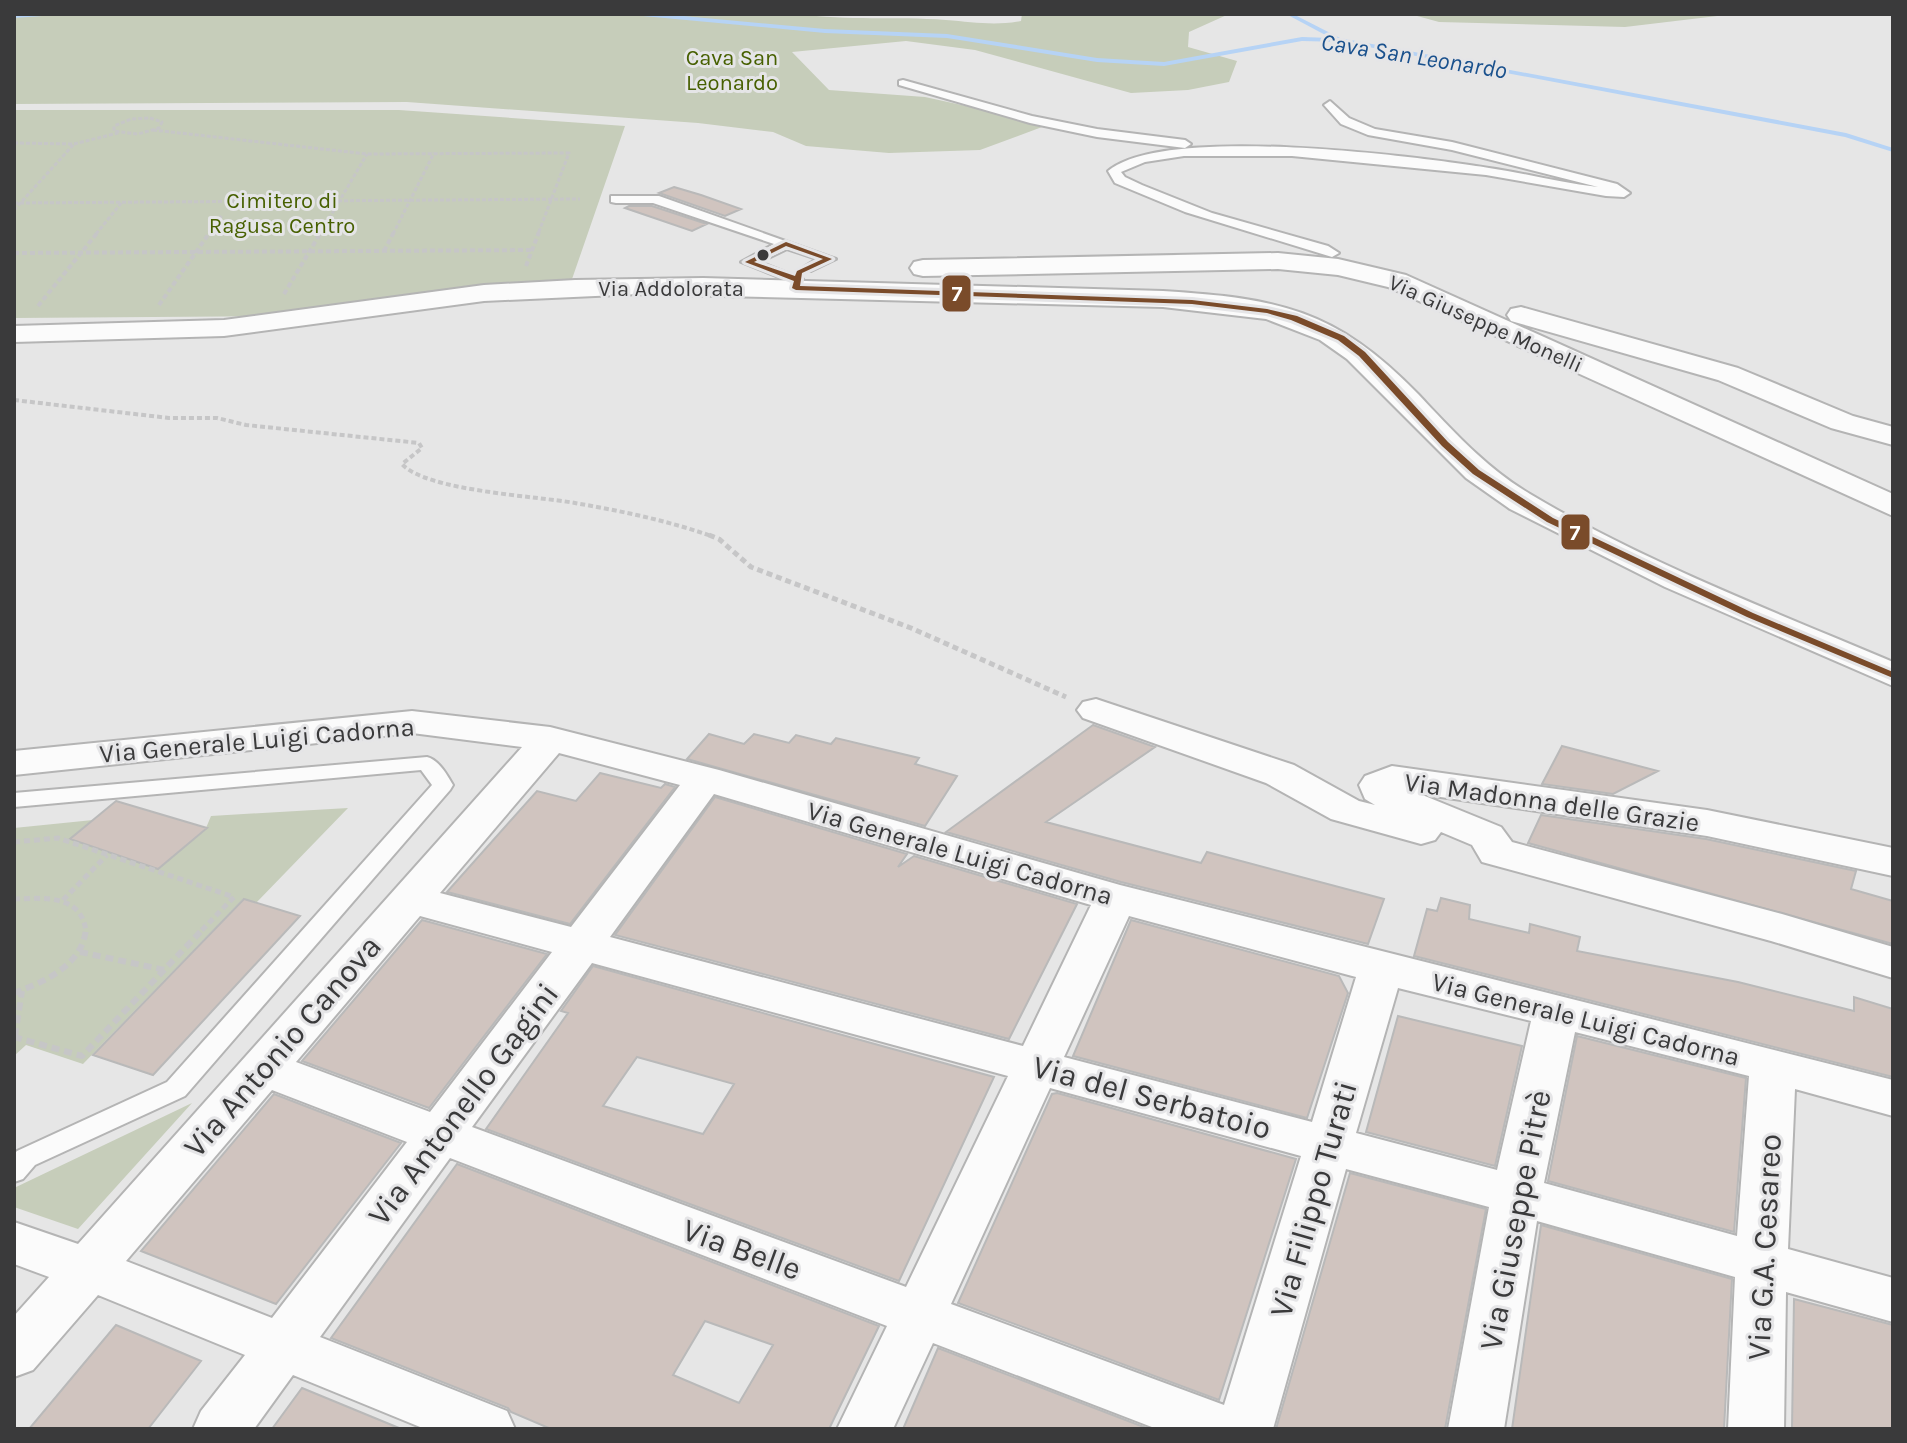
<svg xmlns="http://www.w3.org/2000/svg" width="1907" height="1443" viewBox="0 0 1907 1443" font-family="Karla,sans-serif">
	<rect width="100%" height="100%" fill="#e6e6e6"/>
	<path fill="#c6cdba" d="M 14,14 L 797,14 C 849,21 895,16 946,20 C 973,22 994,26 1021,21 L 1022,14 L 1229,14 L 1189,32 L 1188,47 L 1237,61 L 1229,82 L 1188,90 L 1131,93 L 975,50 L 906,41 L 792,52 L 829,90 L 925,97 L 989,111 L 1042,127 L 980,150 L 889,153 L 806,146 L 773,132 L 698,123 L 407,102 L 14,104 Z
		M 1410,14 L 1734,14 L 1625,27 L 1439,22 Z
		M 14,110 L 399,110 L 625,126 L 571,282 L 290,316 L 14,318 Z
		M 348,808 L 256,903 L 243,899 L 83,1064 L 26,1045 L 14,1056 L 14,828 L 93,820 L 71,839 L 206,828 L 211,816 Z
		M 192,1103 L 78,1229 L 14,1207 L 14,1188 Z"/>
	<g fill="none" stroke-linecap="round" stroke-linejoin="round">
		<path fill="#b6d3f5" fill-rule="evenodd" d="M 14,14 L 45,14 L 42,16 L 14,18 Z
			M 640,14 L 662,14 L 825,29 L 947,34 L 1097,58 L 1164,62 L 1302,37 L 1331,38 L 1286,14 L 1293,14 L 1340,38 L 1846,133 L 1893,148 L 1893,152 L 1845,137 L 1342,42 L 1302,41 L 1164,66 L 1097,62 L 947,38 L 825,33 L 643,16 Z"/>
	</g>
	<path fill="#d0c4bf" stroke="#b9b9b9" stroke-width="2" fill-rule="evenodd" d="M 674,187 L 701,195 L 741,209 L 725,216 L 659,193 Z
		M 629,206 L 652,206 L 707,224 L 692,231 L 625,208 Z
		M 1093,725 L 1155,747 L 1046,822 L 1201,863 L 1207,852 L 1384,899 L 1368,944 L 1121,882 L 946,832 Z
		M 709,734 L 744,744 L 754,734 L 789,743 L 796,735 L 831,744 L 836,738 L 919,758 L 915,764 L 957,776 L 925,826 L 687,759 Z
		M 1562,746 L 1658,771 L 1613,794 L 1542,784 Z
		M 600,773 L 661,788 L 665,784 L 675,787 L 570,924 L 447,892 L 537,791 L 576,801 Z
		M 715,797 L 907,854 L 898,867 L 914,856 L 1077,904 L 1009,1039 L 615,935 Z
		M 116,801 L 207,828 L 158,869 L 70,839 Z
		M 1541,815 L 1706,839 L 1856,871 L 1851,889 L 1893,901 L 1893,944 L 1528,843 Z
		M 1441,898 L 1470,905 L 1469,919 L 1529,933 L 1530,924 L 1580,937 L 1577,951 L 1738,982 L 1854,1011 L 1854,997 L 1893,1009 L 1893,1077 L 1414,956 L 1427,909 L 1437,911 Z
		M 244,899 L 300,916 L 153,1075 L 93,1055 Z
		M 422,920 L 547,954 L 429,1108 L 302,1061 Z
		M 1131,920 L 1339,976 L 1348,993 L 1307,1118 L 1073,1056 Z
		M 593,966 L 994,1077 L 899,1281 L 486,1129 L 568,1013 L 561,1011 ZM 637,1057 L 734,1084 L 703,1134 L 603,1106 Z
		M 1398,1016 L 1522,1046 L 1495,1166 L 1366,1132 Z
		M 1577,1036 L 1746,1078 L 1734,1232 L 1548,1181 Z
		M 1057,1093 L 1296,1159 L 1219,1400 L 958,1303 L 1052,1094 Z
		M 274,1094 L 401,1143 L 276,1304 L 141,1251 Z
		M 457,1164 L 879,1326 L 829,1429 L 551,1429 L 511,1412 L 508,1408 L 331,1338 ZM 705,1321 L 773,1345 L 739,1403 L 673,1375 Z
		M 1350,1173 L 1486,1209 L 1445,1429 L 1276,1429 Z
		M 1541,1225 L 1732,1279 L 1724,1429 L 1512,1429 Z
		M 1794,1299 L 1893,1325 L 1893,1429 L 1792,1429 Z
		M 116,1325 L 201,1361 L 148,1429 L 29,1429 Z
		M 938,1348 L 1149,1429 L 903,1429 Z
		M 302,1388 L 399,1428 L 399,1429 L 272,1429 Z"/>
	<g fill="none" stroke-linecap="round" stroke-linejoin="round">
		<g stroke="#b4b4b4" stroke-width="4">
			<path id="service" d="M 903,80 L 1032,116 L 1097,129 L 1185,140 L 1191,144 L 1185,148 L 1097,137 L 1030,123 L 899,85 L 899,81 Z
				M 1330,101 L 1349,118 L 1375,129 L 1452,142 L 1617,184 L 1630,193 L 1624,197 L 1606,196 L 1486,175 L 1292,156 L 1184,156 L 1145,162 L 1121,172 L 1125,177 L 1142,185 L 1212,213 L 1328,246 L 1339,253 L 1332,257 L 1185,212 L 1115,183 L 1108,171 C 1163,124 1414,156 1489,168 C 1525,173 1561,183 1598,187 L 1452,150 L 1368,135 L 1341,124 L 1324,105 Z
				M 611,196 L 659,196 L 836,259 L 811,271 L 804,267 L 817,259 L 787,249 L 760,262 L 803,279 L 801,282 L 791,282 L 741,262 L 774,244 L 653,203 L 616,203 L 611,202 Z
				M 427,757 C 439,760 447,775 453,785 L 450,790 L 185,1096 L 35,1165 L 23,1179 L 14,1182 L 14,1154 L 17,1151 L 167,1082 L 432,785 L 421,770 L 14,807 L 14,793 Z"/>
		</g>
		<g stroke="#b4b4b4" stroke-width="4">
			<path id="minor" d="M 1278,253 L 1338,259 L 1406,275 L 1893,494 L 1893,516 L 1388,287 L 1338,275 L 1278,269 L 923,276 L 914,274 L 910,268 L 914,262 L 923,260 Z
				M 703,278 L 1163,291 C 1277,298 1336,309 1418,394 C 1453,431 1486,468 1530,494 C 1640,560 1775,612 1893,662 L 1893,686 L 1665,587 L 1510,509 L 1466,478 L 1347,359 L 1320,340 L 1266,319 L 1163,307 L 639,294 L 484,301 L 224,336 L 14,342 L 14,326 L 224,320 L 484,285 L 575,280 Z
				M 1521,307 L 1738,368 L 1853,416 L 1893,427 L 1893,445 L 1831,428 L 1718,380 L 1511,321 L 1507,315 L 1511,309 Z
				M 1096,699 L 1294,765 L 1359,801 L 1375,805 L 1365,799 L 1359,785 L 1365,776 L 1392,766 L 1707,810 L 1893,848 L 1893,876 L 1707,836 L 1420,794 L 1501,827 L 1512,842 L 1782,914 L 1893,947 L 1893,978 L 1771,941 L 1482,862 L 1472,845 L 1441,832 L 1435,840 L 1421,844 L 1331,819 L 1266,783 L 1083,718 L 1077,710 L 1083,702 Z
				M 412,711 L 550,727 L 719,770 L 1120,885 L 1893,1080 L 1893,1116 L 1795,1089 L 1788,1249 L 1893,1278 L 1893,1322 L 1786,1292 L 1784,1429 L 1728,1429 L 1735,1277 L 1537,1221 L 1504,1429 L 1448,1429 L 1489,1207 L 1346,1169 L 1273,1429 L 1157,1429 L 933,1343 L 893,1429 L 837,1429 L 887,1326 L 450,1158 L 320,1337 L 507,1411 L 515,1429 L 425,1429 L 293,1375 L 254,1429 L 193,1429 L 201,1411 L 245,1355 L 98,1295 L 33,1370 L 14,1377 L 14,1316 L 49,1277 L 14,1264 L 14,1222 L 78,1244 L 522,747 L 412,733 L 14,775 L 14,751 ZM 559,753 L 680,785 L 571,927 L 440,893 ZM 714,794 L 1091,905 L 1023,1046 L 610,937 ZM 420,916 L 552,952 L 430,1112 L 296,1062 ZM 1129,916 L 1356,977 L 1312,1122 L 1064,1057 ZM 592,963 L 1008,1076 L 906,1287 L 472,1127 ZM 1398,988 L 1531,1021 L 1497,1170 L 1356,1133 ZM 1575,1032 L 1749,1076 L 1737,1236 L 1544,1183 ZM 1050,1088 L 1301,1156 L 1224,1405 L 951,1304 ZM 272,1090 L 407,1142 L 272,1318 L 126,1261 Z"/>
		</g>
		<path stroke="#c6c6c7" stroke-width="3" stroke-dasharray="4 2" stroke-linecap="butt" d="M 150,118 L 162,122 L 159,128 L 138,134 L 114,131 L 114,126 L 131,119 Z
			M 153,130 L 367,154 L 569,153 L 538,234
			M 14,143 L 74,144 L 118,133
			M 14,203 L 580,199
			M 14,210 L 74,144
			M 96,234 L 122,202
			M 209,234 L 222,215
			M 320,234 L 367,154
			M 393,234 L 434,153"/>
		<path stroke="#c6c6c7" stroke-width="4" stroke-dasharray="5 3" stroke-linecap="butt" d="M 384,251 L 394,232
			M 14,253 L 533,250
			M 526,266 L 539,232
			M 284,294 L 321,232
			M 159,305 L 210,232
			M 38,306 L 98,232
			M 14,400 L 169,418 L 217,418 L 246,425 L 419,443 L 422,448 L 402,464 C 426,491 536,496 575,503 C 621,511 670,521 714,537"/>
		<path stroke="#c6c6c7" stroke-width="5" stroke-dasharray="6 4" stroke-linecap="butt" d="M 709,535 L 719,539 L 751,567 L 911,628 L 1066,697
			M 14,842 L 58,838 L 234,897 L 201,931
			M 14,899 C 44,898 81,894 86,931
			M 63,900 L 107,855"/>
		<path stroke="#c6c6c7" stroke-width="6" stroke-dasharray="8 5" stroke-linecap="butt" d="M 80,952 L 165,970
			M 14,993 C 44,982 82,966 86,929
			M 15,1036 L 22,991
			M 14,1037 L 82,1056 L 203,929"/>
		<use href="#service" fill="#fbfbfb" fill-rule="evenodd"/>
		<use href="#minor" fill="#fbfbfb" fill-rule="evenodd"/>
		<g stroke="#e5e5e7" stroke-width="6">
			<path id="bus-1" d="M 786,242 L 832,259 L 802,273 L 800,286 L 1192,300 L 1267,309 L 1297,316 L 1344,336 L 1365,352 L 1448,442 L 1479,470 L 1553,518 L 1753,613 L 1893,672 L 1893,678 L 1747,617 L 1547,522 L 1473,474 L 1442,446 L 1359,356 L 1338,340 L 1291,320 L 1267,313 L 1192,304 L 796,290 L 792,288 L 794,281 L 745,262 ZM 786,246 L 823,259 L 797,271 L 795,276 L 754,262 Z"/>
		</g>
		<use href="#bus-1" fill="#7a4b2a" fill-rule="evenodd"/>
	</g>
	<circle fill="#3a3a3b" stroke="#e5e5e7" stroke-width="3" cx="763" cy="255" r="7"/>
	<g text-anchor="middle" stroke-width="6" stroke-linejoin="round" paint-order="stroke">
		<g font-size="22" fill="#476001" stroke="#e5e5e7">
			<text x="732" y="65">Cava San<tspan x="732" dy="25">Leonardo</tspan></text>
			<text x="282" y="208">Cimitero di<tspan x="282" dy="25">Ragusa Centro</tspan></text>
		</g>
		<g font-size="22" fill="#3a3a3b" stroke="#e5e5e7">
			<text x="671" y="296">Via Addolorata</text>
			<text transform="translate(1486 323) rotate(24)" y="8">Via Giuseppe Monelli</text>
		</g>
		<g font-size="24" font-style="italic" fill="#1a518d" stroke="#e5e5e7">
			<text transform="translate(1414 56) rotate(9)" y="8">Cava San Leonardo</text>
		</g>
		<g font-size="26" fill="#3a3a3b" stroke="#e5e5e7">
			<text transform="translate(257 740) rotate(-5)" y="9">Via Generale Luigi Cadorna</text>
			<text transform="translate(1552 802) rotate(8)" y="9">Via Madonna delle Grazie</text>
			<text transform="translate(960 853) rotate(16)" y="9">Via Generale Luigi Cadorna</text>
			<text transform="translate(1586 1019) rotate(14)" y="9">Via Generale Luigi Cadorna</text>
		</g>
		<g font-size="32" fill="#3a3a3b" stroke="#e5e5e7">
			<text transform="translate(282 1046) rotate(-49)" y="11">Via Antonio Canova</text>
			<text transform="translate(1152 1097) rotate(15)" y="11">Via del Serbatoio</text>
			<text transform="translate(463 1104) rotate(-53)" y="11">Via Antonello Gagini</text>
			<text transform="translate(1313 1199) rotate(-74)" y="11">Via Filippo Turati</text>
			<text transform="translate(1515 1220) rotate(-79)" y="11">Via Giuseppe Pitrè</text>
			<text transform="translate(1764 1247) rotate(-87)" y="11">Via G.A. Cesareo</text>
			<text transform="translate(742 1249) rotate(20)" y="11">Via Belle</text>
		</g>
	</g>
	<g stroke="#e5e5e7" stroke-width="3">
		<rect x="941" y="274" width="31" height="39" rx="8" fill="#7a4b2a"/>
		<rect x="1560" y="513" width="31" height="38" rx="8" fill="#7a4b2a"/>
	</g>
	<g font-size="22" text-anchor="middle" font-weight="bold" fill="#fff">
		<text x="957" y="301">7</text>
		<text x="1575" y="540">7</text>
	</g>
	<rect width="1907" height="1443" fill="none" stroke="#3a3a3b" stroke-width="32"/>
</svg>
